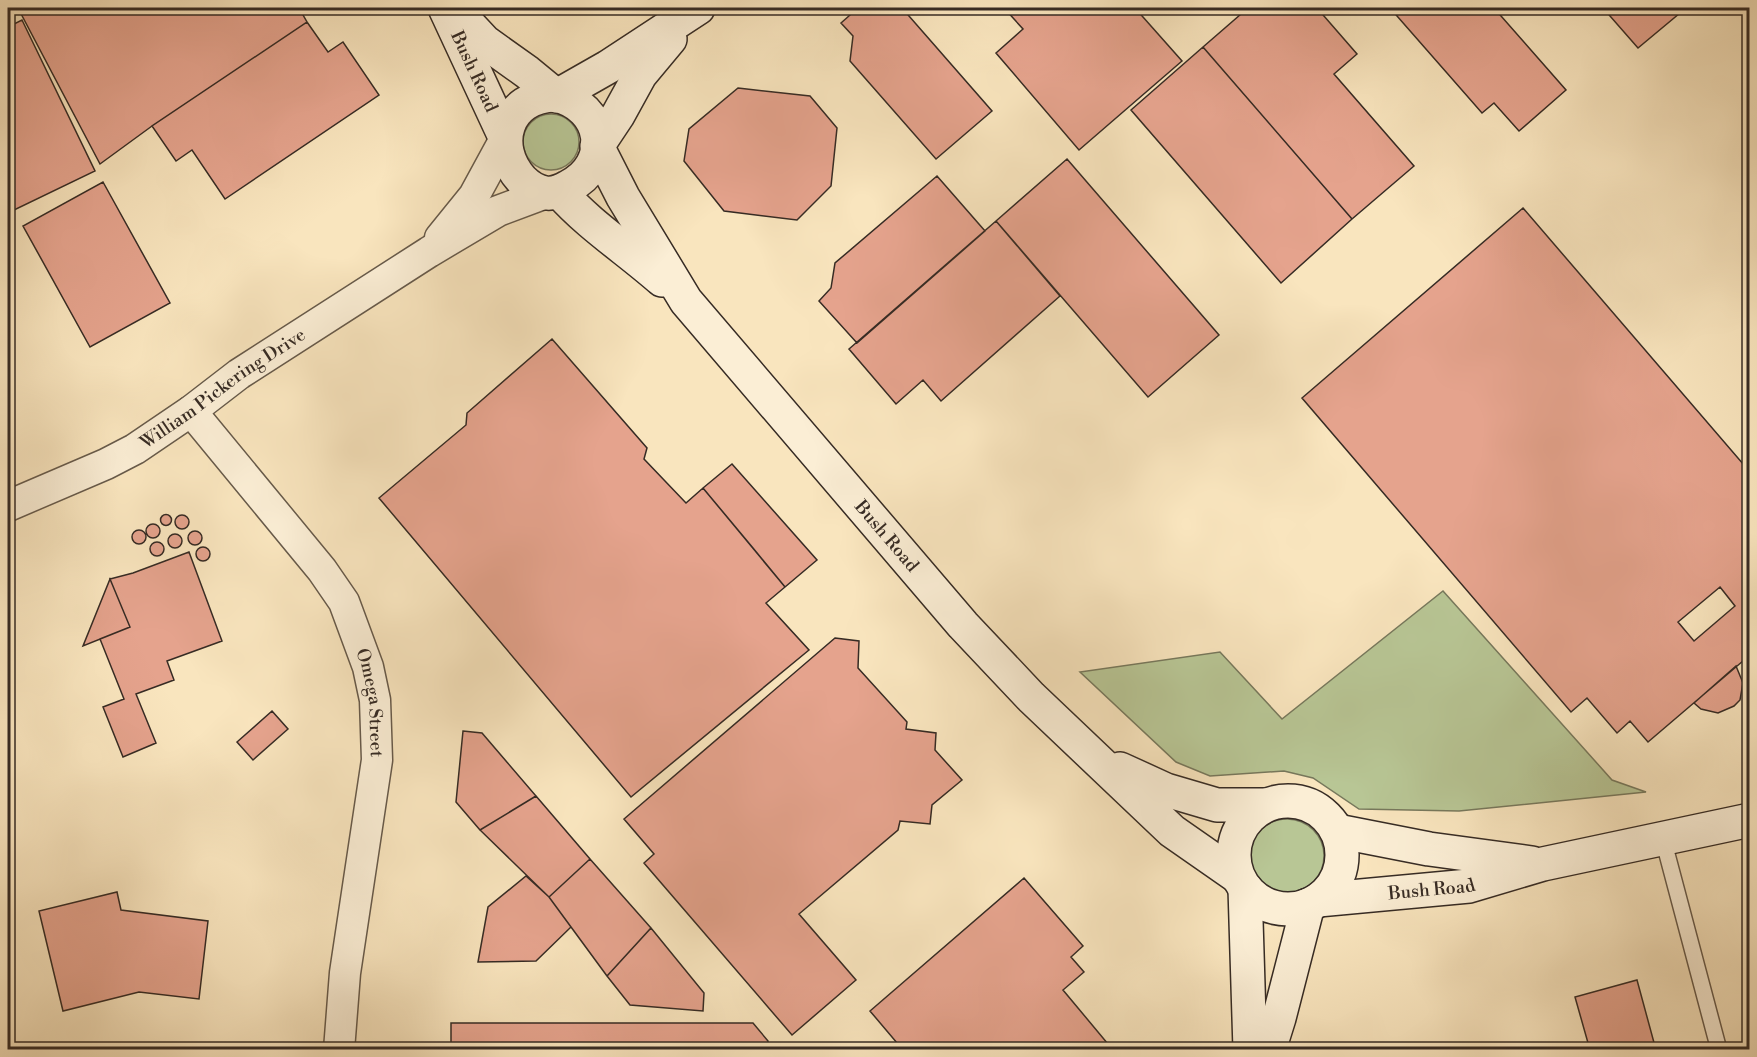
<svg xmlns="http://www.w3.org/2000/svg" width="1757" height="1057" viewBox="0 0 1757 1057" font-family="'Libre Bodoni',serif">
	<rect width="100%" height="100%" fill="#f9e5be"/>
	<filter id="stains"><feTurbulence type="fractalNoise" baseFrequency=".00333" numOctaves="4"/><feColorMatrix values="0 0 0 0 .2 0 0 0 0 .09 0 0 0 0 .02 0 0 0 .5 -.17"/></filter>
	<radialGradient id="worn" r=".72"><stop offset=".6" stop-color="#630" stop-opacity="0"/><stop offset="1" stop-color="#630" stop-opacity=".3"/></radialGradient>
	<path fill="#b8c695" stroke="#77785c" stroke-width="1.5" d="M523 142a28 28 0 1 1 56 0a28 28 0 1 1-56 0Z
		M 1443,591 L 1612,780 L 1646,792 L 1459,811 L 1359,809 L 1313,778 L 1284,771 L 1210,776 L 1176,762 L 1080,672 L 1220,652 L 1282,719 Z
		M1250 856a37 37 0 1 1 74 0a37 37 0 1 1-74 0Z"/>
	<path fill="#e5a38d" stroke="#362b24" stroke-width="1.5" fill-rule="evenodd" d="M 18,8 L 299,8 L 307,22 L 152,126 L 100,164 Z
		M 858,8 L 902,8 L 992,111 L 936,159 L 850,61 L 853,36 L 841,23 Z
		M 1004,8 L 1135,8 L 1182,61 L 1079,150 L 996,53 L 1023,29 Z
		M 1248,8 L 1317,8 L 1357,54 L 1334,74 L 1414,166 L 1352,219 L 1203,47 Z
		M 1390,8 L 1494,8 L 1566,90 L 1519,131 L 1494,103 L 1482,113 Z
		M 1603,8 L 1686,8 L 1638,48 Z
		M 22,20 L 95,171 L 12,211 L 8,203 L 8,27 Z
		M 307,22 L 328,52 L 343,42 L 379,95 L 225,199 L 192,150 L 176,161 L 152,126 Z
		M 1203,47 L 1352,219 L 1281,283 L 1131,110 Z
		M 738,88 L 810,96 L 837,128 L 831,186 L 797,220 L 724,211 L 684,161 L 689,129 Z
		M 1067,159 L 1219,335 L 1148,397 L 996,221 Z
		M 937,176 L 985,231 L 857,343 L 819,301 L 831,288 L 835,263 Z
		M 103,182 L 170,303 L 90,347 L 23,226 Z
		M 1523,208 L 1750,472 L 1750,655 L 1648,742 L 1630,721 L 1617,733 L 1587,698 L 1571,712 L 1302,398 ZM 1720,587 L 1735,606 L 1694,641 L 1678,622 Z
		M 996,221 L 1060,296 L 941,401 L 923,380 L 896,404 L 849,349 Z
		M 552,339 L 647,448 L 644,459 L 686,503 L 703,488 L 753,548 L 785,587 L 766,603 L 809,650 L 631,797 L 379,498 L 466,425 L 467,413 Z
		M 732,464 L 817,560 L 785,587 L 703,488 Z
		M160.5 520a5.5 5.5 0 1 1 11 0a5.5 5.5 0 1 1-11 0Z
		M175 522a7 7 0 1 1 14 0a7 7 0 1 1-14 0Z
		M146 531a7 7 0 1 1 14 0a7 7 0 1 1-14 0Z
		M132 537a7 7 0 1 1 14 0a7 7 0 1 1-14 0Z
		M188 538a7 7 0 1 1 14 0a7 7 0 1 1-14 0Z
		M168 541a7 7 0 1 1 14 0a7 7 0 1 1-14 0Z
		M150 549a7 7 0 1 1 14 0a7 7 0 1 1-14 0Z
		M196 554a7 7 0 1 1 14 0a7 7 0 1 1-14 0Z
		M 189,552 L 222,641 L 167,661 L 174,680 L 136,694 L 156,743 L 123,757 L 103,707 L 124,699 L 100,639 L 130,627 L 110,579 L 133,573 Z
		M 110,579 L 130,627 L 83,646 Z
		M 835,638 L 859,641 L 858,668 L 907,722 L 906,729 L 936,733 L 935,750 L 962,780 L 932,805 L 930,824 L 900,821 L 898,830 L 799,914 L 856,980 L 792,1035 L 644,863 L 654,854 L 624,819 Z
		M 1736,666 L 1743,683 L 1740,700 L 1734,706 L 1718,713 L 1701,709 L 1694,703 Z
		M 272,711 L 288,729 L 253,760 L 237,742 Z
		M 463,731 L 482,733 L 536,796 L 480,830 L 456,802 Z
		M 536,796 L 590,859 L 549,897 L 480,830 Z
		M 590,859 L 651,928 L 607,976 L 549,897 Z
		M 526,876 L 549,897 L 571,927 L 536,961 L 478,962 L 488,907 Z
		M 1024,878 L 1083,946 L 1071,957 L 1084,972 L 1063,990 L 1113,1050 L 903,1050 L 870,1011 Z
		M 117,892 L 121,910 L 208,921 L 199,999 L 139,992 L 63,1011 L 39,911 Z
		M 651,928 L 704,993 L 703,1011 L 630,1005 L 607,976 Z
		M 1637,980 L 1656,1050 L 1590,1050 L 1575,997 Z
		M 451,1023 L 753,1023 L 768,1041 L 768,1050 L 451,1050 Z"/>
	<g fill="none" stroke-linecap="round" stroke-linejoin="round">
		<g stroke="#675a4a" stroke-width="18">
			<path id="service" d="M 1663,839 L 1719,1050"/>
		</g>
		<g stroke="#675a4a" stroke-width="33">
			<g id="minor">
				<path d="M 440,238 L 474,196 L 505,139"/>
				<path id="s1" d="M 191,411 L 322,570 L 344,602 L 368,667 L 375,700 L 377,760 L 345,973 L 339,1050"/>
				<path id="s2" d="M 8,506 L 106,464 L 135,449 L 191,411 L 239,374 L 429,252 L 498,211 L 546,193"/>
			</g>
		</g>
		<g stroke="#362b24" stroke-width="36">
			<g id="secondary">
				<path id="s3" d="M 445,8 L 505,137"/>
				<path d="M 456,11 L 485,42 L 527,72 L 555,95"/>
				<path d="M 555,95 C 605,106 614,164 568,187 C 561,191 554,194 546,193 C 537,192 528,186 522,180 C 491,146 506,96 555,95 Z"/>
				<path d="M 557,96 L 608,67 L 698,8"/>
				<path d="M 598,145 L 618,115 L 640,75 L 670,39"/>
				<path id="s4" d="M 597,146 L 623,197 L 686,301 L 963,625 L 1031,697 L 1172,831 L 1238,877"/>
				<path d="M 560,192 C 589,225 628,250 662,280"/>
				<path d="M 1120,769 L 1166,790 L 1217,805 L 1265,805"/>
				<circle cx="1288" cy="855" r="54"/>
				<path d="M 1337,831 L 1429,849 L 1532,863"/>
				<path d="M 1245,888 L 1250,1050"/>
				<path id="s5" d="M 1318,900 L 1469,886 L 1543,864 L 1750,820"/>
				<path d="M 1269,1050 L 1279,1018 L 1308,905"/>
			</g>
		</g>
		<use href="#service" stroke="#fbeed5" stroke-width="15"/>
		<use href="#minor" stroke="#fbeed5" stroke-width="30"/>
		<use href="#secondary" stroke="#fbeed5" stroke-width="33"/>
	</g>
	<g text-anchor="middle" stroke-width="5" stroke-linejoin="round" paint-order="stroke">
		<g font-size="18" fill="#362b24" stroke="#fbeed5">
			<text dy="6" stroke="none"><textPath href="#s3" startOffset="70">Bush Road</textPath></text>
			<text dy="6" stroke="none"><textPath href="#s2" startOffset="246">William Pickering Drive</textPath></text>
			<text dy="6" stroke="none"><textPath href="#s4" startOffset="488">Bush Road</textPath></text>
			<text dy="6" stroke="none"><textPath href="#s1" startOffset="350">Omega Street</textPath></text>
			<text dy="6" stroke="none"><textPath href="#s5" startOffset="114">Bush Road</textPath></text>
		</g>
	</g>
	<rect width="1757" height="1057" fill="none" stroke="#f9e5be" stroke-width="30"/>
	<rect x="9" y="9" width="1739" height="1039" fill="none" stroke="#362b24" stroke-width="3"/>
	<rect x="15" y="15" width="1727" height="1027" fill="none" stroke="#362b24" stroke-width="1.5"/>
	<rect width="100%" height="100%" filter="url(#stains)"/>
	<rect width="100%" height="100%" fill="url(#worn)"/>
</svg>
